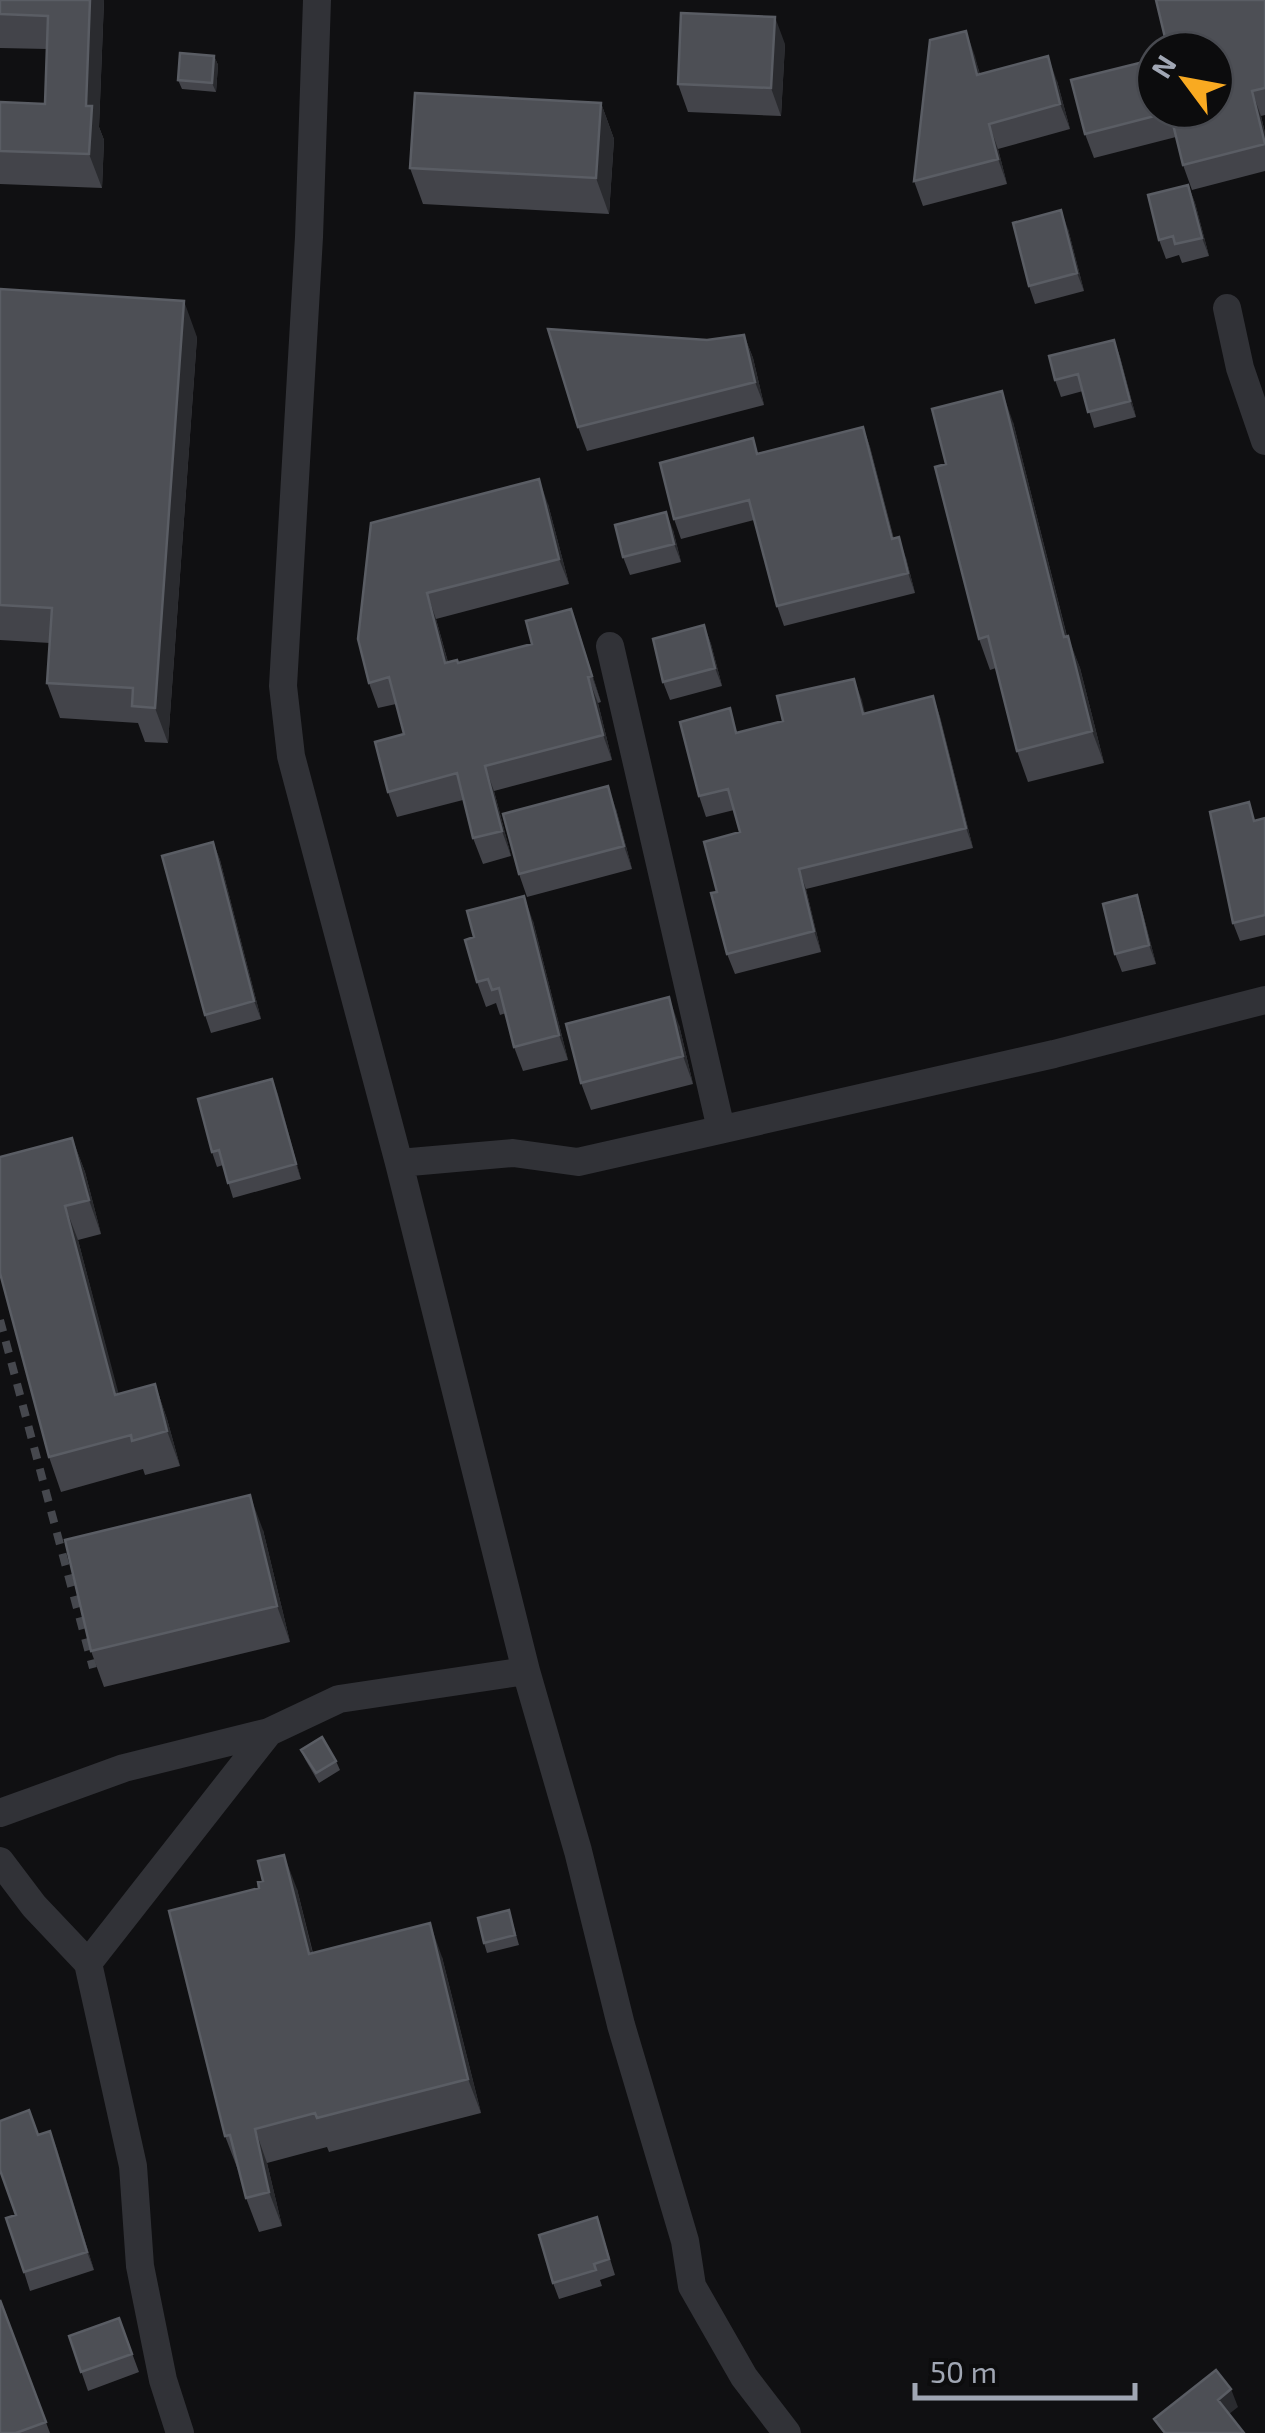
<svg xmlns="http://www.w3.org/2000/svg" width="1265" height="2433" viewBox="0 0 1265 2433" font-family="'Exo 2',sans-serif">
	<rect width="100%" height="100%" fill="#101012"/>
	<g fill="none" stroke-linecap="round" stroke-linejoin="round">
		<path stroke="#313237" stroke-width="28" d="M 317,0 L 309,237 L 283,686 L 291,756 L 399,1163 L 526,1671 L 578,1851 L 621,2025 L 685,2241 L 692,2286 L 744,2377 L 787,2433
			M 1227,308 L 1240,368 L 1265,441
			M 610,646 L 721,1129
			M 399,1163 L 513,1153 L 578,1162 L 1054,1054 L 1265,1000
			M 0,1813 L 124,1768 L 269,1732 L 339,1699 L 526,1671
			M 0,1861 L 34,1906 L 88,1963 L 133,2166 L 140,2266 L 163,2380 L 180,2433
			M 88,1963 L 269,1732"/>
		<path stroke="#46484e" stroke-width="8" stroke-dasharray="12 10" stroke-linecap="butt" d="M 0,1320 L 93,1668"/>
	</g>
	<path fill="#43444a" d="M 0,0 L 104,0 L 99,127 L 104,140 L 102,188 L 0,184 L 0,102 L 45,104 L 47,49 L 0,48 Z
		M 1265,0 L 1265,115 L 1261,116 L 1265,133 L 1265,171 L 1192,190 L 1183,165 L 1176,137 L 1094,158 L 1085,134 L 1155,110 Z
		M 966,31 L 980,74 L 1057,81 L 1070,129 L 998,149 L 1007,184 L 923,206 L 914,181 Z
		M 785,44 L 781,116 L 688,112 L 678,84 Z
		M 214,56 L 218,65 L 216,92 L 182,89 L 178,80 Z
		M 601,103 L 614,139 L 609,214 L 423,204 L 410,168 Z
		M 1188,185 L 1195,203 L 1209,256 L 1182,263 L 1179,255 L 1166,259 L 1159,240 Z
		M 1068,229 L 1084,291 L 1035,304 L 1029,286 Z
		M 0,289 L 197,337 L 168,743 L 145,742 L 138,723 L 60,718 L 47,683 L 50,643 L 0,640 Z
		M 744,335 L 753,358 L 764,405 L 587,451 L 578,427 Z
		M 1114,340 L 1120,357 L 1136,417 L 1094,428 L 1083,391 L 1061,397 L 1055,380 Z
		M 1013,422 L 1067,636 L 1080,668 L 1104,763 L 1028,782 L 1017,751 L 996,668 L 990,670 L 979,639 L 946,464 Z
		M 863,427 L 870,447 L 894,539 L 906,558 L 915,593 L 784,626 L 777,606 L 754,520 L 681,539 L 674,519 L 758,453 Z
		M 548,504 L 569,584 L 436,619 L 448,662 L 458,663 L 532,644 L 571,609 L 601,702 L 598,703 L 612,760 L 494,791 L 511,856 L 483,864 L 473,838 L 463,800 L 397,817 L 388,792 L 404,734 L 396,704 L 378,708 L 369,683 L 371,523 Z
		M 673,530 L 681,562 L 630,575 L 623,557 Z
		M 704,625 L 711,644 L 722,686 L 670,700 L 663,682 Z
		M 854,679 L 865,714 L 933,696 L 940,717 L 973,848 L 806,889 L 821,952 L 735,974 L 727,954 L 717,892 L 740,832 L 734,810 L 706,817 L 699,796 L 783,721 Z
		M 616,809 L 632,869 L 527,897 L 519,874 Z
		M 1265,818 L 1265,935 L 1240,941 L 1233,923 L 1256,820 Z
		M 213,842 L 220,860 L 261,1019 L 211,1033 L 205,1015 Z
		M 1137,895 L 1143,914 L 1156,964 L 1122,972 L 1115,954 Z
		M 533,921 L 568,1060 L 523,1071 L 514,1047 L 506,1013 L 500,1015 L 496,1003 L 486,1007 L 477,982 Z
		M 679,1025 L 693,1084 L 591,1110 L 581,1083 Z
		M 272,1079 L 301,1179 L 233,1198 L 223,1165 L 217,1167 L 212,1152 Z
		M 72,1138 L 85,1172 L 101,1234 L 78,1240 L 118,1394 L 155,1384 L 167,1419 L 180,1466 L 145,1475 L 143,1469 L 61,1492 L 49,1457 L 0,1273 Z
		M 263,1530 L 290,1642 L 104,1687 L 91,1651 Z
		M 301,1750 L 336,1761 L 340,1770 L 319,1783 L 305,1759 Z
		M 297,1889 L 313,1953 L 442,1957 L 481,2113 L 329,2152 L 327,2147 L 267,2163 L 282,2226 L 259,2232 L 246,2198 L 239,2170 L 238,2170 L 225,2136 Z
		M 509,1910 L 519,1945 L 487,1953 L 484,1943 Z
		M 50,2131 L 94,2270 L 30,2291 L 24,2272 L 16,2215 L 38,2135 Z
		M 602,2233 L 615,2275 L 600,2280 L 602,2286 L 559,2299 L 553,2283 Z
		M 0,2300 L 50,2433 L 0,2433 Z
		M 119,2318 L 139,2372 L 88,2391 L 69,2336 Z"/>
	<path fill="#2a2b2f" d="M 90,0 L 104,0 L 99,127 L 104,140 L 102,188 L 89,154 L 86,106 Z
		M 775,17 L 785,44 L 781,116 L 771,88 Z
		M 966,31 L 975,56 L 986,100 L 977,75 Z
		M 214,56 L 218,65 L 216,92 L 212,83 Z
		M 1048,56 L 1057,81 L 1070,129 L 1060,104 Z
		M 1252,91 L 1261,116 L 1265,133 L 1265,145 Z
		M 601,103 L 614,139 L 609,214 L 596,178 Z
		M 989,124 L 998,149 L 1007,184 L 998,159 Z
		M 1188,185 L 1195,203 L 1209,256 L 1202,238 Z
		M 1061,210 L 1068,229 L 1084,291 L 1077,273 Z
		M 184,301 L 197,337 L 168,743 L 155,708 Z
		M 744,335 L 753,358 L 764,405 L 755,382 Z
		M 1114,340 L 1120,357 L 1136,417 L 1130,401 Z
		M 1002,391 L 1013,422 L 1075,669 L 1064,637 Z
		M 863,427 L 870,447 L 899,560 L 892,539 Z
		M 539,479 L 548,504 L 569,584 L 559,559 Z
		M 666,512 L 673,530 L 681,562 L 674,544 Z
		M 899,537 L 906,558 L 915,593 L 908,573 Z
		M 427,593 L 436,619 L 455,688 L 445,663 Z
		M 571,609 L 580,635 L 601,702 L 592,676 Z
		M 704,625 L 711,644 L 722,686 L 715,668 Z
		M 1068,636 L 1080,668 L 1104,763 L 1092,731 Z
		M 588,677 L 598,703 L 612,760 L 603,735 Z
		M 854,679 L 862,700 L 870,735 L 863,714 Z
		M 933,696 L 940,717 L 973,848 L 966,828 Z
		M 485,766 L 494,791 L 511,856 L 502,831 Z
		M 608,786 L 616,809 L 632,869 L 624,846 Z
		M 213,842 L 220,860 L 261,1019 L 254,1001 Z
		M 799,869 L 806,889 L 821,952 L 814,931 Z
		M 1137,895 L 1143,914 L 1156,964 L 1149,945 Z
		M 524,896 L 533,921 L 568,1060 L 559,1035 Z
		M 669,997 L 679,1025 L 693,1084 L 683,1056 Z
		M 272,1079 L 278,1094 L 301,1179 L 296,1164 Z
		M 72,1138 L 85,1172 L 101,1234 L 89,1200 Z
		M 65,1206 L 78,1240 L 128,1429 L 115,1395 Z
		M 155,1384 L 167,1419 L 180,1466 L 167,1431 Z
		M 250,1495 L 263,1530 L 290,1642 L 277,1606 Z
		M 284,1855 L 297,1889 L 321,1988 L 309,1954 Z
		M 430,1923 L 442,1957 L 481,2113 L 468,2079 Z
		M 255,2129 L 267,2163 L 282,2226 L 269,2192 Z
		M 50,2131 L 57,2149 L 94,2270 L 87,2252 Z
		M 1231,2389 L 1238,2407 L 1224,2418 L 1218,2400 Z"/>
	<path fill="#4d4f55" stroke="#5a5d64" stroke-width="2.5" d="M 0,0 L 90,0 L 86,106 L 92,106 L 89,154 L 0,151 L 0,102 L 45,104 L 48,16 L 0,14 Z
		M 1156,0 L 1265,0 L 1265,88 L 1252,91 L 1265,144 L 1183,165 L 1170,112 L 1085,134 L 1071,80 L 1155,59 L 1155,110 L 1215,110 L 1215,50 L 1168,50 Z
		M 681,13 L 775,17 L 771,88 L 678,84 Z
		M 966,31 L 977,75 L 1048,56 L 1060,104 L 989,124 L 998,159 L 914,181 L 930,40 Z
		M 180,53 L 214,56 L 212,83 L 178,80 Z
		M 415,93 L 601,103 L 596,178 L 410,168 Z
		M 1188,185 L 1202,238 L 1175,244 L 1173,236 L 1159,240 L 1148,195 Z
		M 1061,210 L 1077,273 L 1029,286 L 1013,223 Z
		M 0,289 L 184,301 L 155,708 L 132,706 L 133,688 L 47,683 L 52,608 L 0,605 Z
		M 548,329 L 707,340 L 744,335 L 755,382 L 578,427 Z
		M 1114,340 L 1130,401 L 1088,412 L 1078,374 L 1055,380 L 1049,356 Z
		M 1002,391 L 1064,637 L 1068,636 L 1092,731 L 1017,751 L 988,636 L 979,639 L 935,467 L 946,464 L 932,409 Z
		M 863,427 L 892,539 L 899,537 L 908,573 L 777,606 L 749,500 L 674,519 L 660,463 L 753,438 L 757,454 Z
		M 539,479 L 559,559 L 427,593 L 445,663 L 457,660 L 458,663 L 532,644 L 526,621 L 571,609 L 592,676 L 588,677 L 603,735 L 485,766 L 502,831 L 473,838 L 457,773 L 388,792 L 375,742 L 404,734 L 389,677 L 369,683 L 358,639 L 371,523 Z
		M 666,512 L 674,544 L 623,557 L 615,525 Z
		M 704,625 L 715,668 L 663,682 L 653,639 Z
		M 854,679 L 863,714 L 933,696 L 966,828 L 799,869 L 814,931 L 727,954 L 711,893 L 717,892 L 704,842 L 740,832 L 728,789 L 699,796 L 680,722 L 730,708 L 736,733 L 783,721 L 777,696 Z
		M 608,786 L 624,846 L 519,874 L 503,814 Z
		M 1249,802 L 1254,821 L 1265,818 L 1265,915 L 1233,923 L 1210,812 Z
		M 213,842 L 254,1001 L 205,1015 L 162,856 Z
		M 1137,895 L 1149,945 L 1115,954 L 1103,904 Z
		M 524,896 L 559,1035 L 514,1047 L 499,988 L 492,990 L 488,979 L 477,982 L 465,940 L 474,937 L 467,911 Z
		M 669,997 L 683,1056 L 581,1083 L 566,1024 Z
		M 272,1079 L 296,1164 L 228,1183 L 219,1150 L 212,1152 L 198,1099 Z
		M 72,1138 L 89,1200 L 65,1206 L 115,1395 L 155,1384 L 167,1431 L 132,1441 L 131,1435 L 49,1457 L 0,1273 L 0,1157 Z
		M 250,1495 L 277,1606 L 91,1651 L 65,1540 Z
		M 322,1737 L 336,1761 L 316,1773 L 301,1750 Z
		M 284,1855 L 309,1954 L 430,1923 L 468,2079 L 317,2118 L 315,2113 L 255,2129 L 269,2192 L 246,2198 L 230,2135 L 225,2136 L 169,1911 L 259,1888 L 258,1882 L 263,1881 L 258,1861 Z
		M 509,1910 L 515,1935 L 484,1943 L 478,1918 Z
		M 29,2110 L 38,2135 L 50,2131 L 87,2252 L 24,2272 L 6,2218 L 16,2215 L 0,2170 L 0,2121 Z
		M 597,2217 L 609,2259 L 594,2264 L 596,2270 L 553,2283 L 539,2235 Z
		M 0,2300 L 46,2422 L 16,2433 L 0,2433 Z
		M 119,2318 L 132,2354 L 81,2372 L 69,2336 Z
		M 1216,2370 L 1231,2389 L 1218,2400 L 1244,2433 L 1165,2433 L 1154,2419 Z"/>
	<g transform="translate(1185 80) rotate(302)"><circle r="48" fill="#0c0c0d" stroke="#484a50" stroke-width="2.5"/>
	<path d="M0-8L18 38L0 25L-18 38Z" fill="#f9aa21"/>
	<text y="-15" font-size="28" font-weight="bold" text-anchor="middle" fill="#a1a7b4">N</text>
	</g>
	<path d="M915 2383v15h220v-15" fill="none" stroke="#a1a7b4" stroke-width="5"/>
	<text x="930" y="2383" font-size="30" fill="#a1a7b4" stroke="#0c0c0d" stroke-width="8" paint-order="stroke">50 m</text>
</svg>
